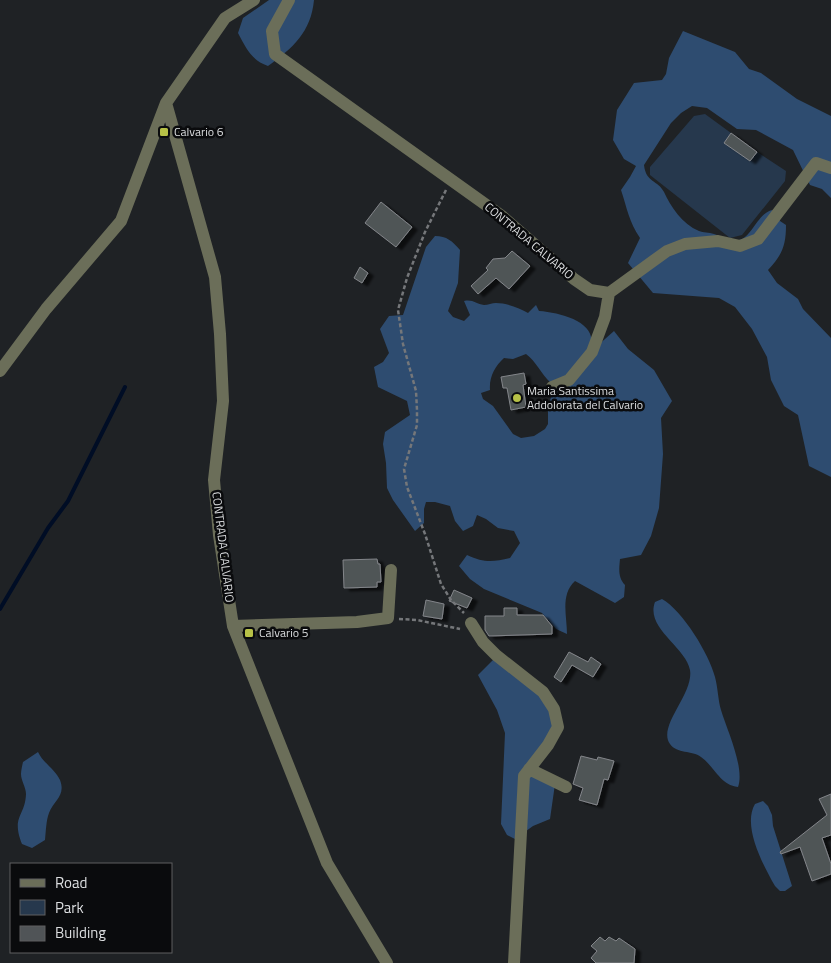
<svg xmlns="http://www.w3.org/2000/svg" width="831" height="963" viewBox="0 0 831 963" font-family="'Titillium Web',sans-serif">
	<defs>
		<filter id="shadow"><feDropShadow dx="5.5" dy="3" stdDeviation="1" flood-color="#0009"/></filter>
	</defs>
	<rect width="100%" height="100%" fill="#1f2225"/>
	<path fill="#26384d" d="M 705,114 L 731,133 L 725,143 L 750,161 L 757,152 L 786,171 L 785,181 L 742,235 L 730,238 L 650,175 L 650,167 L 694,116 Z"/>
	<path fill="#2e4c70" d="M 269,0 L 314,0 C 311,32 293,48 268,66 C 251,60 246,48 238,33 L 243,18 Z
		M 683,31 L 735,52 L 749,69 L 761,73 L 797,99 L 831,116 L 831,198 L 822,189 L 810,185 L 793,150 L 756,130 L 737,129 L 707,108 L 692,106 L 681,113 L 671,123 L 644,165 C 646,183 658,180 664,192 C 671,207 682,224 699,231 C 703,233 709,232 714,234 C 724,237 728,244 739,240 C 752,237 757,214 772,210 L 780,221 L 786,225 C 786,246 782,255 768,270 L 777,283 L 798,299 L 803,309 L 831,338 L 831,477 L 809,466 L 798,415 L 784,406 L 771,380 L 767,357 L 752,329 L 735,307 L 719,298 L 653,293 L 628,263 L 640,238 C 629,222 627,208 621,190 L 630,177 L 636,166 L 624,159 L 613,140 L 617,110 L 634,83 L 662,80 L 666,74 L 669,58 Z
		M 435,236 C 447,236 452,241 460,250 L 458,283 L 448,311 L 453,317 L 464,321 L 470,315 L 464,301 C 473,299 476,304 484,305 C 488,305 492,303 496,303 C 506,303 520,308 528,313 L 536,305 L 539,311 C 567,313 611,327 582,361 C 571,373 567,378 551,383 C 541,374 536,361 526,354 L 513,359 L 504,358 C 495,366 489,377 490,390 L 481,393 L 483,399 L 493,406 L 513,434 L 521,438 L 534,436 L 545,429 L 548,424 L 548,406 L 553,392 L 572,382 L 594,353 L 596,347 L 614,331 L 628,349 L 654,370 L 672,401 L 661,418 L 663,454 L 659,508 L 651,536 L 641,555 L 620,559 C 619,570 618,577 625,585 L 624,597 L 615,603 L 575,581 C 560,595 567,616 567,634 L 556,629 L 542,613 L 484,589 L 470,579 L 459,566 L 467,555 C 484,563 493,562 510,558 L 520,543 L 514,531 L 498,528 L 486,519 L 477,515 L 473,526 L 463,531 L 455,521 L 450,506 L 435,502 L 426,502 L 424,509 L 424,523 L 415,531 L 393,500 L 387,488 L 386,463 L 383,444 L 385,432 L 410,415 L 407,401 L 378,387 L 374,367 L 383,362 L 389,353 L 380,329 L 389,316 L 403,315 L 426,247 Z
		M 662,599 C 683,611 709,654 715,677 C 718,688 718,700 721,710 C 727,730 745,768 738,787 C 720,785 715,767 701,757 C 692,750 677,754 670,744 C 657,726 694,694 690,670 C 686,647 645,628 655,602 Z
		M 496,657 L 539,691 L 556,722 L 525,772 L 555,784 L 550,819 L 533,826 L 515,839 L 507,835 L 501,824 L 505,733 L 497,710 L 478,675 Z
		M 38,752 C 43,763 55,769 60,780 C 66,796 54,800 49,813 C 46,821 46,831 45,840 L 32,848 L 22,844 C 11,816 25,817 26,794 C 26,787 21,781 21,774 C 21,771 22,766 23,762 Z
		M 763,801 L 768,806 L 772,815 L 773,826 L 792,886 L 785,891 L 780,891 L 775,886 C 763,865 742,826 755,804 Z"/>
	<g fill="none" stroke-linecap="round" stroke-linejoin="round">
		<path stroke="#000d25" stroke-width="4" d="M 0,609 L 48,528 L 68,501 L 125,387"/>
	</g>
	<path fill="#505457" stroke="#83868a" filter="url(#shadow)" d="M 731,133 L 757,152 L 750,161 L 724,143 Z
		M 381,202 L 412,227 L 396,247 L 365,223 Z
		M 512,251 L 530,266 L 509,289 L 496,278 L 478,294 L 471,286 L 488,270 L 486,268 L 493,259 L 505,258 Z
		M 360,267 L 368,273 L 362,283 L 354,278 Z
		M 524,373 L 526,384 L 523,385 L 526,407 L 511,410 L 507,388 L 503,388 L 501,377 Z
		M 377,559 L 378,564 L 380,564 L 381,582 L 377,582 L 377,587 L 344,588 L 343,560 Z
		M 454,590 L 472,598 L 467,608 L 449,601 Z
		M 426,600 L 444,604 L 442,619 L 423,616 Z
		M 504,608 L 517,608 L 517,615 L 543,615 L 552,626 L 552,634 L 489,636 L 485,630 L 485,616 L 504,616 Z
		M 569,652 L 588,662 L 591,657 L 601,664 L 593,677 L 572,665 L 561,682 L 554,677 Z
		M 581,756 L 597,760 L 598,757 L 614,761 L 608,780 L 604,779 L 597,805 L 579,800 L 583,788 L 573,784 Z
		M 831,794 L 831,835 L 822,838 L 831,864 L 831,874 L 812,881 L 800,847 L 781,854 L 780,852 L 827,815 L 819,799 Z
		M 600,937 L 605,941 L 609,937 L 616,941 L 619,938 L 635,949 L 634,963 L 596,963 L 591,958 L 597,951 L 591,946 Z"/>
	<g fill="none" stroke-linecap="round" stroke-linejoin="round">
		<path stroke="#75777a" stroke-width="2.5" stroke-dasharray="4 2.5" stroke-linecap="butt" d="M 446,190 L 425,232 L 407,278 L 398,310 L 403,344 L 416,391 L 417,410 L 417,425 L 404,469 L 407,487 L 425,534 L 441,584 L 451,600 L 464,613
			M 399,619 L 417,620 L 460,629"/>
		<path stroke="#6b6e59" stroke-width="12" d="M 254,0 L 225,18 L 166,103 L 215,277 L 220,334 L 223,401 L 214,480 L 219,535 L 233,626 L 327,863 L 387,963
			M 289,0 L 272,31 L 275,54 L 503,217 L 574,279 L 590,290 L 609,293 L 667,251 L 685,244 L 718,241 L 740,246 L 758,239 L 816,163 L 831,168
			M 0,371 L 46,309 L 121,221 L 166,103
			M 552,387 L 569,380 L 592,352 L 605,317 L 609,293
			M 471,623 L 483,642 L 496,655 L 543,692 L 554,709 L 558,727 L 548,745 L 524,776 L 514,963
			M 233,626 L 357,622 L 388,618 L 391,570
			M 529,769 L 566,787"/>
	</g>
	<g fill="#b7c147" stroke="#0a0b0d" stroke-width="2">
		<rect x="159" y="127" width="10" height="10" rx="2.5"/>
		<circle cx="517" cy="398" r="5"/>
		<rect x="244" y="628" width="10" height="10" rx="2.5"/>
	</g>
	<g text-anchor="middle" stroke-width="5" stroke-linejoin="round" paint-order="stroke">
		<g font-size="12" fill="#dcdee0" stroke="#0a0b0d" text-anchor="start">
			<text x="174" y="136">Calvario 6</text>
			<text x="527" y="395">Maria Santissima<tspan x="527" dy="14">Addolorata del Calvario</tspan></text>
			<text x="259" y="637">Calvario 5</text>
		</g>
		<g font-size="12" fill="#dcdee0" stroke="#0a0b0d">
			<text transform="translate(529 241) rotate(40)" y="4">CONTRADA CALVARIO</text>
			<text transform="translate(223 547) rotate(83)" y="4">CONTRADA CALVARIO</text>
		</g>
	</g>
	<rect x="10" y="863" width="162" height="90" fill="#0a0b0d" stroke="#5e5f61"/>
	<rect x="20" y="879" width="25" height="8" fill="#6b6e59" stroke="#5e5f61"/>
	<text x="55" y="888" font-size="15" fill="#dcdee0">Road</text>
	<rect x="20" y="900" width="25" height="15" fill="#26384d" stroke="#5e5f61"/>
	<text x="55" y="913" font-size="15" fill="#dcdee0">Park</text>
	<rect x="20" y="926" width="25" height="15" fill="#505457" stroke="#5e5f61"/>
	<text x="55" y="938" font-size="15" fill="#dcdee0">Building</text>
</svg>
